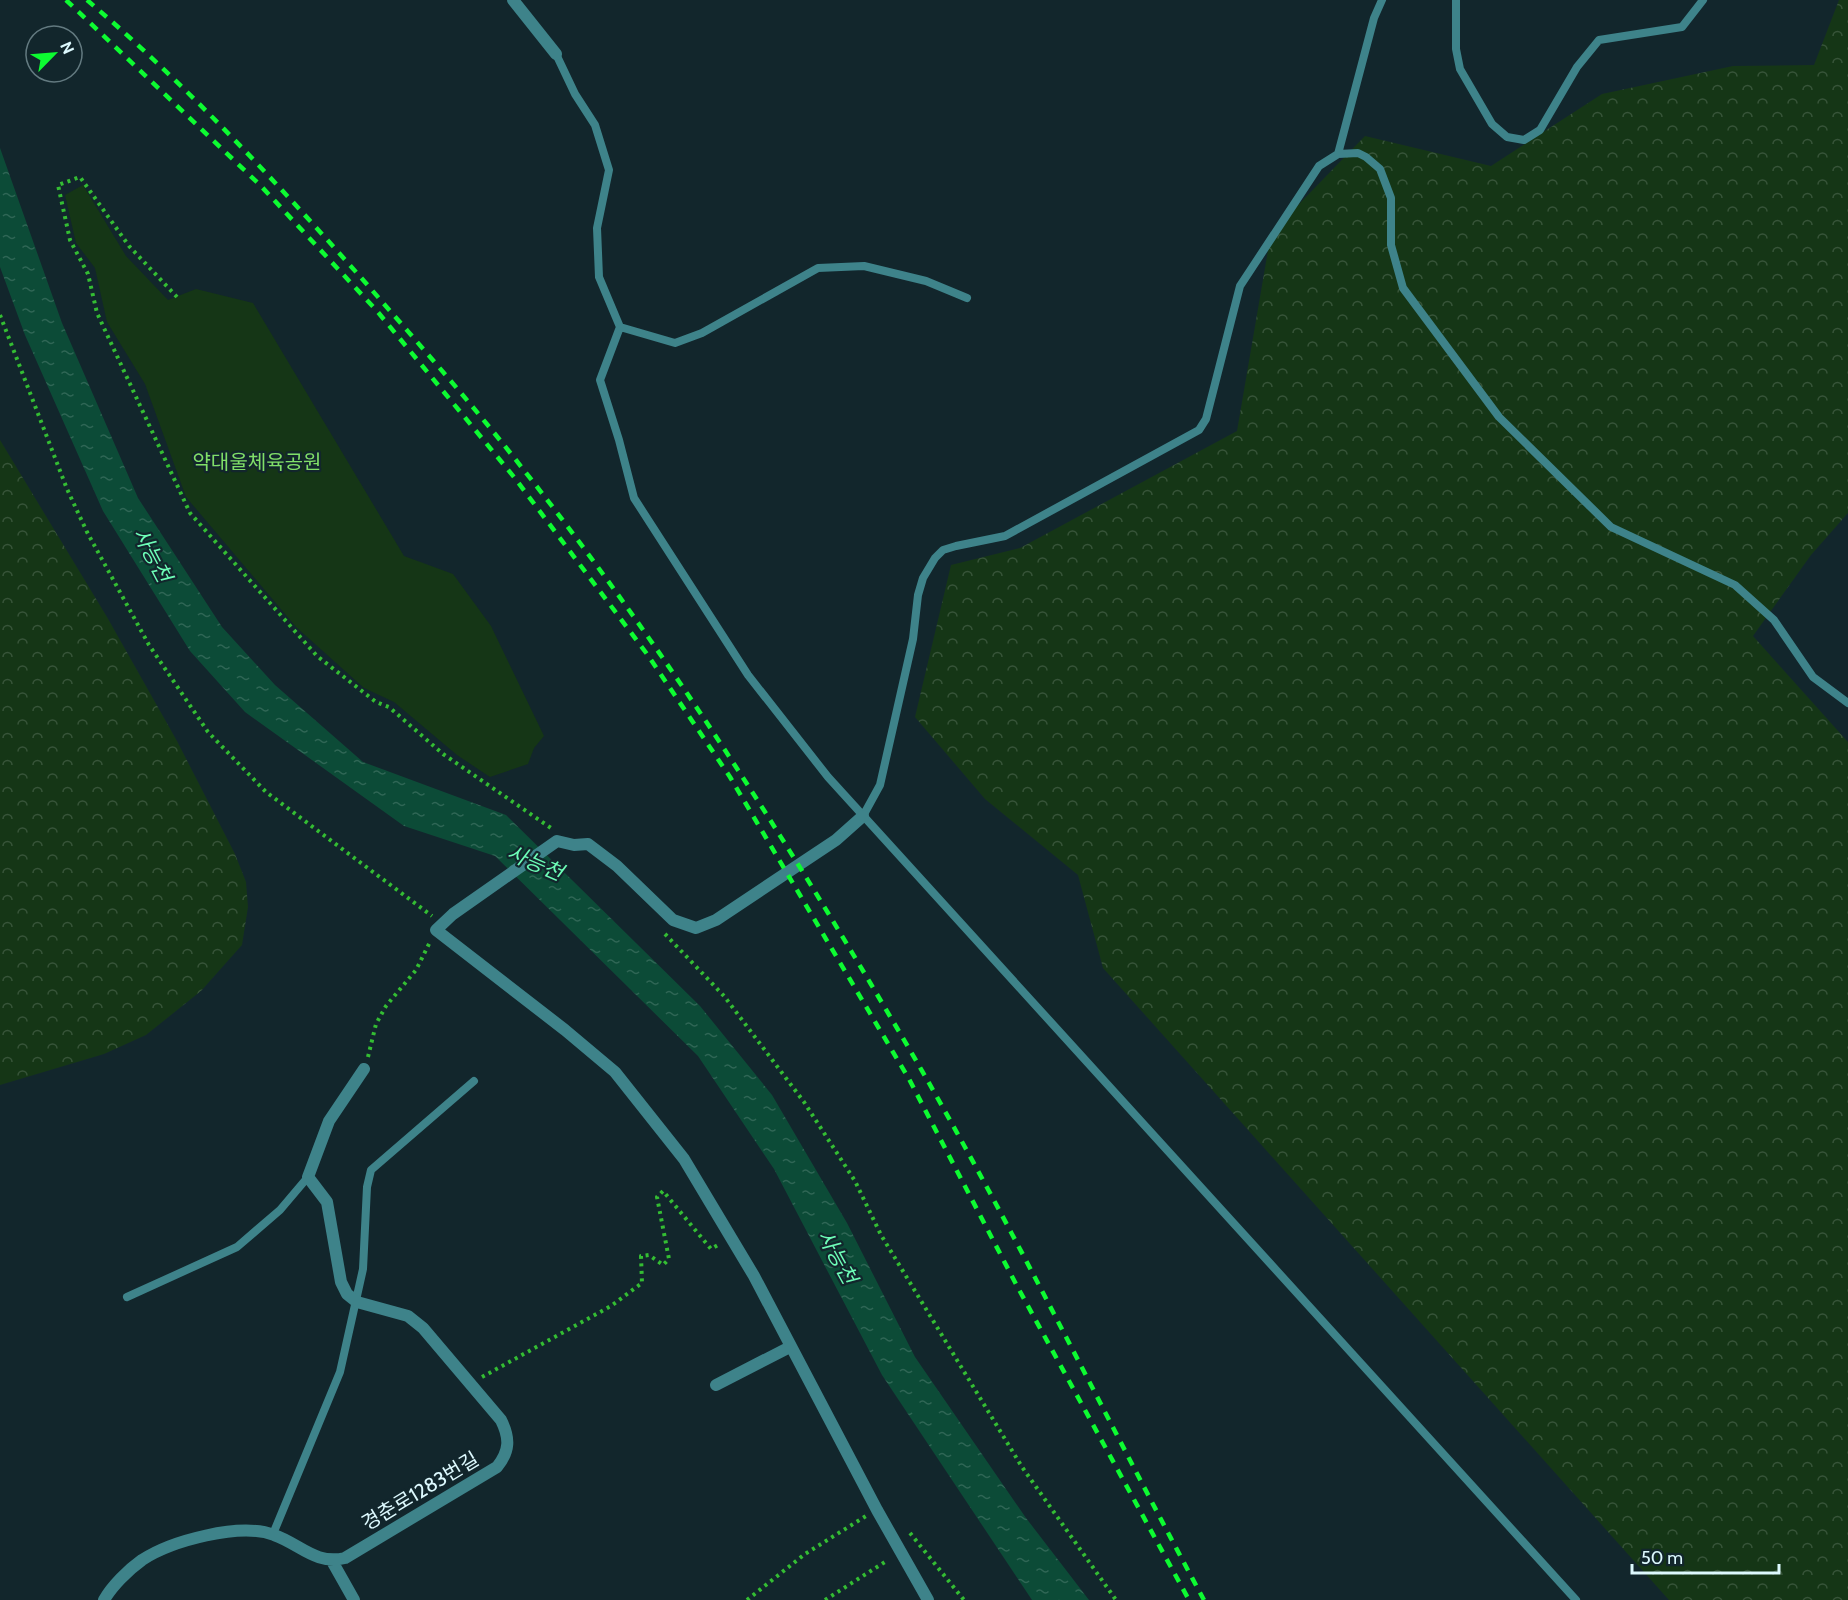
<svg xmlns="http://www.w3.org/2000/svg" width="1848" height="1600" viewBox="0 0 1848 1600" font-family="Cabin,'Noto Sans KR',sans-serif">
	<defs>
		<pattern id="forest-crowns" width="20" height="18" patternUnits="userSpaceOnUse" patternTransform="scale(1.5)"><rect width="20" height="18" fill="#153616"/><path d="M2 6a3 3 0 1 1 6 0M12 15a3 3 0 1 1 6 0" fill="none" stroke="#375439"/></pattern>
		<pattern id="water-ripples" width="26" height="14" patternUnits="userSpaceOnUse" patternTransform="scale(1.5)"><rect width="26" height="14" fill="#0c4b37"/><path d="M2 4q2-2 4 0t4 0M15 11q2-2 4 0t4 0" fill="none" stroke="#2f6655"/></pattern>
	</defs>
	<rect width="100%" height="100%" fill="#12262c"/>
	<path fill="url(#forest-crowns)" d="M 1839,0 L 1848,0 L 1848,513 L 1811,555 L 1753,636 L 1848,742 L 1848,1600 L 1669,1600 L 1103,968 L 1078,875 L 985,799 L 915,717 L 951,565 L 1020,548 L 1237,431 L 1271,233 L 1365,136 L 1491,166 L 1602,94 L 1733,66 L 1814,65 Z
		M 0,440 L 107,617 L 177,741 L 235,854 L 246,882 L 248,907 L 242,945 L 201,991 L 146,1035 L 104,1054 L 0,1085 Z"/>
	<path fill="#153616" d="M 83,185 L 126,256 L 168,300 L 196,289 L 253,303 L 404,556 L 453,574 L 491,626 L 544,736 L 534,748 L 528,764 L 490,777 L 457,755 L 394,702 L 364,688 L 296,627 L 186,497 L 145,384 L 107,322 L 95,268 L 76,243 L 65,195 Z"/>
	<path fill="url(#water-ripples)" d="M 0,148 L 62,323 L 138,498 L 222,627 L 275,685 L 363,762 L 506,815 L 700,1006 L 772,1095 L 847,1223 L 915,1357 L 1026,1518 L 1089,1600 L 1032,1600 L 882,1375 L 774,1169 L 698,1056 L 495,856 L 404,826 L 245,712 L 190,651 L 103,511 L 25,335 L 0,267 Z"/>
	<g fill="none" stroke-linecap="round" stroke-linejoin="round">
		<path stroke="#34bd33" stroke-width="4" stroke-dasharray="3 4.5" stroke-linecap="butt" d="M 177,297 L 129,246 L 80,177 L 58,185 L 70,240 L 88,274 L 97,313 L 190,513 L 317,656 L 376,702 L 389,707 L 443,754 L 551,828
			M 0,315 L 67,489 L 87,532 L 149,645 L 208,732 L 266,792 L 432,916
			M 665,934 L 724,996 L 804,1102 L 855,1181 L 881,1235 L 1022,1467 L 1116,1600
			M 368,1057 L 376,1024 L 386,1006 L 416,970 L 430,942
			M 482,1377 L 611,1306 L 642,1283 L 641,1256 L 649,1255 L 663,1265 L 669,1259 L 657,1197 L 663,1191 L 711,1249 L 718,1245
			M 910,1533 L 964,1600
			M 747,1600 L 805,1554 L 866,1516
			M 825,1600 L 888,1560"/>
		<path stroke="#3e838a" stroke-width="8" d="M 1456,0 L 1456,49 L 1460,69 L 1492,124 L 1507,137 L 1524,140 L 1540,130 L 1577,67 L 1599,40 L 1682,27 L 1703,0
			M 556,54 L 575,94 L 595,125 L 609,170 L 597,228 L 599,277 L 620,327 L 600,380 L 619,440 L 634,498 L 748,675 L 828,777 L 1576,1600
			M 1338,154 L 1358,153 L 1366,157 L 1380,169 L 1391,198 L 1391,245 L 1403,288 L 1499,417 L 1611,527 L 1735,585 L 1774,620 L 1813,677 L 1848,703
			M 620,327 L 675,343 L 702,333 L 818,268 L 864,266 L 926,281 L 967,298
			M 863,816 L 880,785 L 913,639 L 918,595 L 923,578 L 935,558 L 943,550 L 956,546 L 1005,536 L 1199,430 L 1206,419 L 1240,286 L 1319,166 L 1338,154 L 1374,18 L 1382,0
			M 127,1297 L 237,1247 L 280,1210 L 308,1177
			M 273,1534 L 340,1372 L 363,1269 L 367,1187 L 371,1170 L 474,1081"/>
		<path stroke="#3e838a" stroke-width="12" d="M 513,0 L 556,54
			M 863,816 L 836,840 L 716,920 L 696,928 L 673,920 L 617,866 L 588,844 L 574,845 L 557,841 L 453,914 L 436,930 L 565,1030 L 615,1072 L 684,1159 L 754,1276 L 877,1510 L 928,1600
			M 716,1385 L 790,1347
			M 332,1561 L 354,1600
			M 104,1600 C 112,1586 128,1570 142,1560 C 171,1541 240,1522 274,1535 C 300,1544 315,1565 345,1558 L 497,1467 C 510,1451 510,1438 501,1420 L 423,1328 L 408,1316 L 357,1302 L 347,1294 L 341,1282 L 327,1202 L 308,1177 L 329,1121 L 364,1069"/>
		<path stroke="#0dfb31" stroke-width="4.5" stroke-dasharray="9 8" stroke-linecap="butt" d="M 66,0 L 261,186 L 377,311 L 514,477 L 647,654 L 730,777 L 909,1079 L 1017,1286 L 1189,1600
			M 87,0 C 187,85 277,183 364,281 C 418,343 473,405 523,469 C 660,642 779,828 891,1018 C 1004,1207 1099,1406 1204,1600"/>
	</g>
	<g text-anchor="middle" stroke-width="4.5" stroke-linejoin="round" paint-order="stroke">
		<g font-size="20" fill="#80df68" stroke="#12262c">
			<text x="257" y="469">약대울체육공원</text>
		</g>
		<g font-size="20" fill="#ddf9fe" stroke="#12262c">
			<text transform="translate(420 1491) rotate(-31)" y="7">경춘로1283번길</text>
		</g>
		<g font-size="21" font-style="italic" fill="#6dfdb7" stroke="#12262c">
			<text transform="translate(152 555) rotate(62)" y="7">사능천</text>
			<text transform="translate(535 863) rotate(23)" y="7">사능천</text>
			<text transform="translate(837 1257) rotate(61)" y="7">사능천</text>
		</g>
	</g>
	<g transform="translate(54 54) rotate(65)"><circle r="28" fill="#12262c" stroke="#637a80" stroke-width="1.5"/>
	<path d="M0-4.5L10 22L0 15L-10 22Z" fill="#0dfb31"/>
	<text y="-9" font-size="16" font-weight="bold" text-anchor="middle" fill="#ddf9fe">N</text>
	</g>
	<path d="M1632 1564v9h147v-9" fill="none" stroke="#ddf9fe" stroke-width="3"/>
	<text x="1641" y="1564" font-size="18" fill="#ddf9fe" stroke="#12262c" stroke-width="4.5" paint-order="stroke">50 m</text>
</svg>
